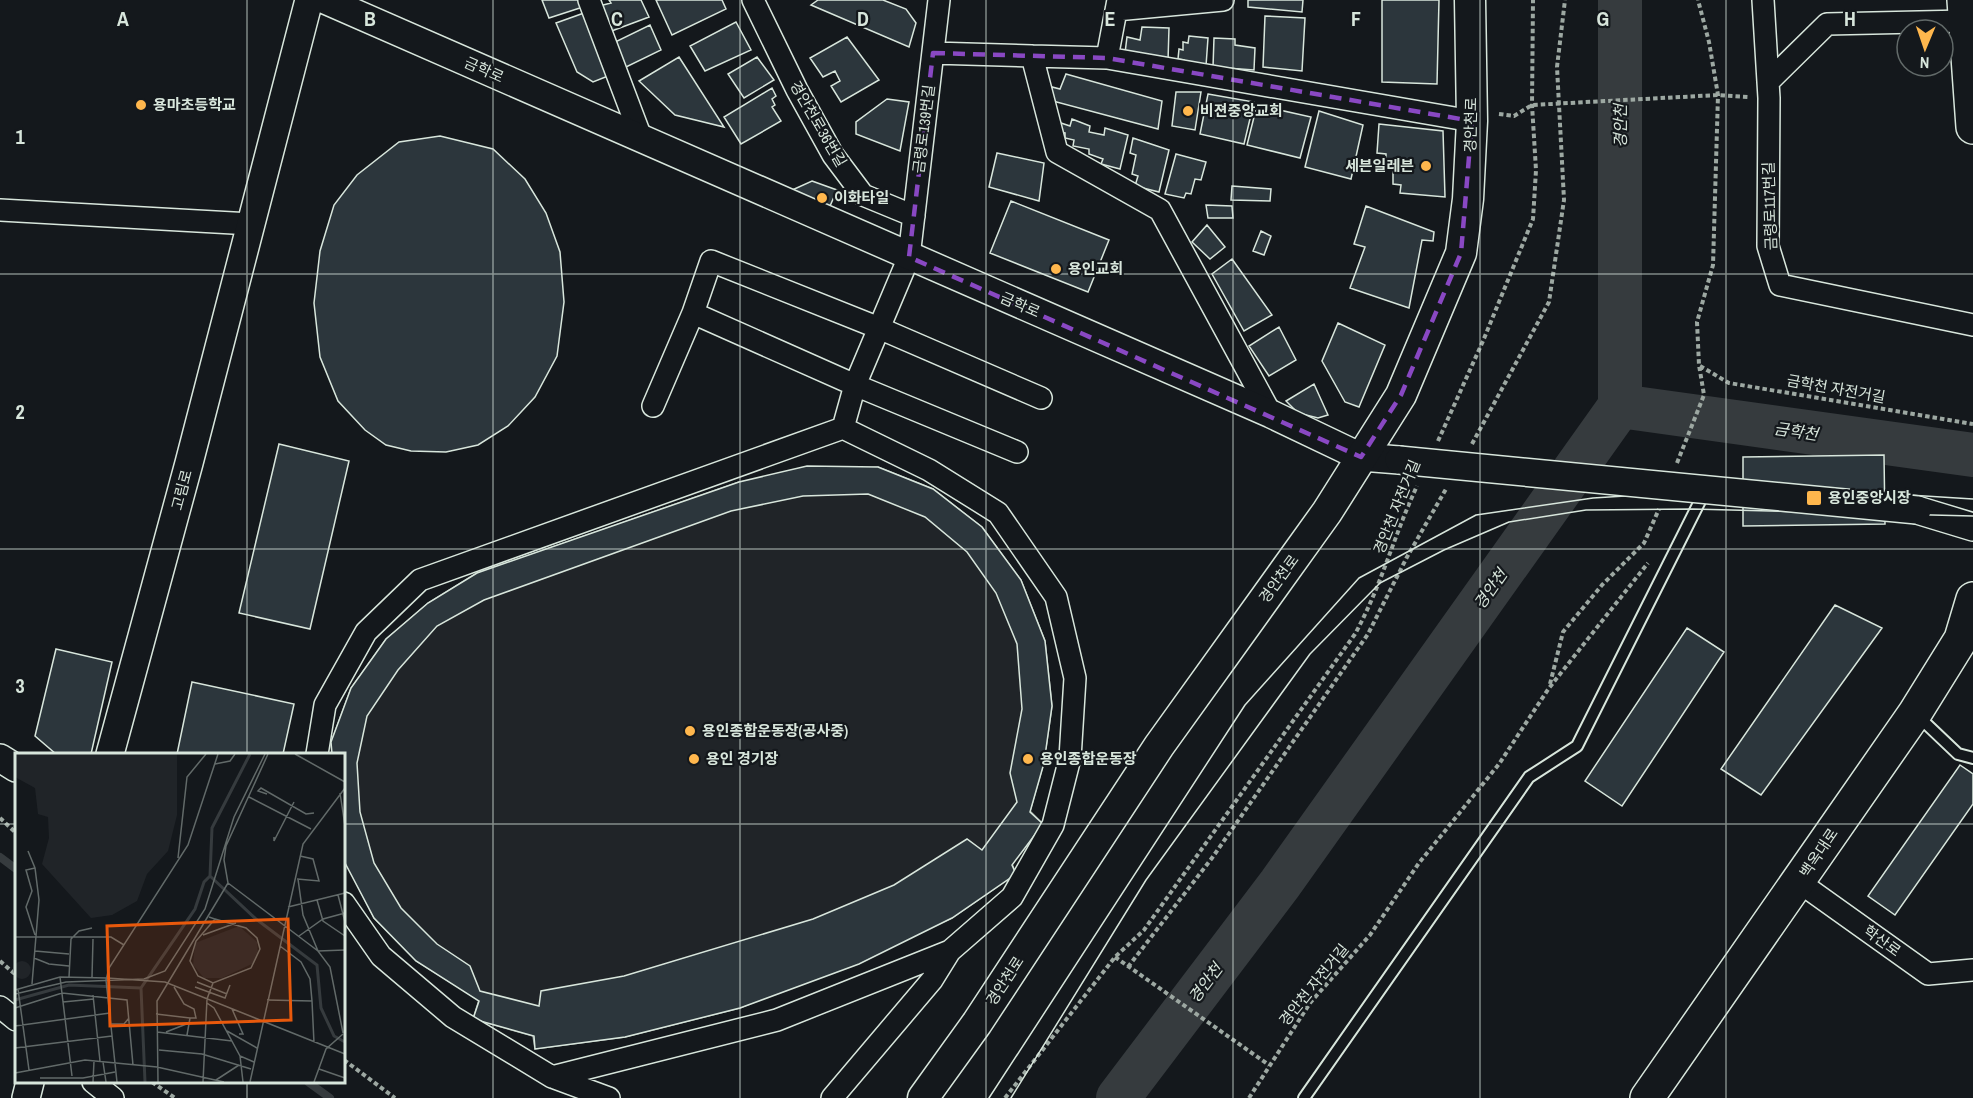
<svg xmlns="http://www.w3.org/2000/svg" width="1973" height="1098" viewBox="0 0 1973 1098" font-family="'Archivo Narrow','Noto Sans KR',sans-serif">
	<rect width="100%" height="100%" fill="#14181c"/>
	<path fill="#202428" stroke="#939e99" stroke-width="1.5" d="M 878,467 L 933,489 L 982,527 L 1021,580 L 1045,641 L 1052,706 L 1044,762 L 1030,811 L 1043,824 L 1012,864 L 1016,874 L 952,918 L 740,1008 L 625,1037 L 535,1049 L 533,1036 L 473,1019 L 479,1000 L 416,961 L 374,918 L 344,858 L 344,754 L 332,754 L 331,742 L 351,688 L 386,639 L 428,603 L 477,573 L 739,482 Z"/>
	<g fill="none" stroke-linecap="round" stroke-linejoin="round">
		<path stroke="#363b3e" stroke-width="8" d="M 0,857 L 16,869
			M 308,1082 L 330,1098"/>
		<path stroke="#363b3e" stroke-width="44" d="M 1620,406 L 1973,455
			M 1118,1098 L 1280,884 L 1620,406 L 1620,0"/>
	</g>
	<path fill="#2c363c" stroke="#d8e6dc" stroke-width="1.5" fill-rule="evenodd" d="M 542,0 L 584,0 L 586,6 L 549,18 Z
		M 609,0 L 641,0 L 649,17 L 609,32 L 599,6 L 611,3 Z
		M 656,0 L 722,0 L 726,9 L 672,35 Z
		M 818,0 L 883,0 L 906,9 L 916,23 L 909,47 L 811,5 Z
		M 1248,0 L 1303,0 L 1302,12 L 1248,7 Z
		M 1382,0 L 1439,0 L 1437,84 L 1382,82 Z
		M 584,13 L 613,74 L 593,82 L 577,72 L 556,23 Z
		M 1265,16 L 1305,18 L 1302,71 L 1263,67 Z
		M 736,22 L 751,50 L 705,71 L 690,46 Z
		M 650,25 L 661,50 L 624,68 L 611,44 Z
		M 1142,27 L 1169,28 L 1168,61 L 1124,61 L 1127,37 L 1140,40 Z
		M 1189,36 L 1208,38 L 1206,66 L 1184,64 L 1184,60 L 1178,59 L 1179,49 L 1183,50 L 1183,42 L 1188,43 Z
		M 847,37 L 879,80 L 841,102 L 831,86 L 840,81 L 835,71 L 823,77 L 810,58 Z
		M 1214,38 L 1235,39 L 1235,45 L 1255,48 L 1254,70 L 1213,67 Z
		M 679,57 L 724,127 L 675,115 L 639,81 Z
		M 757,57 L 774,80 L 744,98 L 728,74 Z
		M 1066,74 L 1162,101 L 1158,129 L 1049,100 L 1052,87 L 1060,89 Z
		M 772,88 L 776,96 L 772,99 L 775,105 L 772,107 L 781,121 L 741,144 L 724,117 Z
		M 1176,92 L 1201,92 L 1195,130 L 1172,126 Z
		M 1208,94 L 1254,102 L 1244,144 L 1200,134 Z
		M 887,99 L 909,102 L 900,151 L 856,134 L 856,122 Z
		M 1257,105 L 1311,117 L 1300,158 L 1247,145 Z
		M 1319,111 L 1363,125 L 1351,179 L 1305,167 Z
		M 1072,119 L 1090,126 L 1089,132 L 1104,135 L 1105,128 L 1128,135 L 1120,169 L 1101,164 L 1103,159 L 1089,154 L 1089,149 L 1073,146 L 1074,140 L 1065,138 L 1065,133 L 1051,131 L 1055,121 L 1070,126 Z
		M 1379,124 L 1443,131 L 1445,197 L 1400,193 L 1401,185 L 1393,184 L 1393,162 L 1386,161 L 1386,154 L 1377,153 Z
		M 440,136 L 493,149 L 525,179 L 546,213 L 560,252 L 564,302 L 557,356 L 535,397 L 508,426 L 478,445 L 446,452 L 411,451 L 386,445 L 365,430 L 338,401 L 320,357 L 314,303 L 320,251 L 334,205 L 357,175 L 399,142 Z
		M 1133,138 L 1169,150 L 1159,192 L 1135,186 L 1138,176 L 1132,174 L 1136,155 L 1130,153 Z
		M 997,153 L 1044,163 L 1039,201 L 989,187 Z
		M 1176,154 L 1206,162 L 1201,180 L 1195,179 L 1191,194 L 1186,193 L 1184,198 L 1165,194 Z
		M 812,181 L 837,190 L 830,206 L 790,191 Z
		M 1232,186 L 1271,189 L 1270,201 L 1231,200 Z
		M 1011,201 L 1109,240 L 1088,292 L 990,253 Z
		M 1206,205 L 1232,206 L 1233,218 L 1208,218 Z
		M 1366,206 L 1434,232 L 1433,241 L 1422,240 L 1409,308 L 1350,288 L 1365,247 L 1354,244 Z
		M 1207,225 L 1225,247 L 1210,259 L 1192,242 Z
		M 1261,231 L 1271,236 L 1264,255 L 1253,251 Z
		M 1232,259 L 1272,315 L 1244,331 L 1212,274 Z
		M 1338,323 L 1385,345 L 1359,407 L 1345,402 L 1322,361 Z
		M 1279,327 L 1296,360 L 1269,376 L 1249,346 Z
		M 1314,384 L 1328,415 L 1318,418 L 1298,413 L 1286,401 Z
		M 279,444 L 349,461 L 310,629 L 239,613 Z
		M 1884,455 L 1885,524 L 1743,526 L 1743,457 Z
		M 807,466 L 878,467 L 933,489 L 982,527 L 1021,580 L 1045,641 L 1052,706 L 1044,763 L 1030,812 L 1043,824 L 1012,865 L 1016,874 L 952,918 L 859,964 L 740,1008 L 625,1037 L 535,1049 L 534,1036 L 473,1019 L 479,1001 L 416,961 L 374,918 L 344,861 L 344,754 L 332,754 L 331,742 L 351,688 L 386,639 L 428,603 L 477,573 L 739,482 ZM 868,494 L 925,517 L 967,552 L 996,593 L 1017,644 L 1022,709 L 1010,773 L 1017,802 L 982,850 L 967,839 L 894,885 L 813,919 L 624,976 L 541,991 L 539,1006 L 480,991 L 470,966 L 437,944 L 401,908 L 374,863 L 360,812 L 357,763 L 367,716 L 398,670 L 437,626 L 484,600 L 731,511 L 803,496 Z
		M 1835,605 L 1882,628 L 1761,795 L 1721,769 Z
		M 1687,628 L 1724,652 L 1622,806 L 1585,781 Z
		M 56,649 L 112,662 L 91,754 L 56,754 L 35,736 Z
		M 192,682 L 294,704 L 283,754 L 177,754 Z
		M 1960,765 L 1973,774 L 1973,804 L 1895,915 L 1868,896 Z"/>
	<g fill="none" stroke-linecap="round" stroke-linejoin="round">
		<g stroke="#d8e6dc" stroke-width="14">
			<path id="service" d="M 1918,716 L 1958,754 L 1973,758
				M 1304,1098 L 1529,777 L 1577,746 L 1705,491"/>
		</g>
		<g stroke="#d8e6dc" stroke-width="24">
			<path id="minor" d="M 589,0 L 642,140
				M 753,0 L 797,90 L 833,155 L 863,195 L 914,216
				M 1118,0 L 1107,58 L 1032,56 L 1057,152 L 1160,210 L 1271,414
				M 1763,0 L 1769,98 L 1768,246 L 1780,285 L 1973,325
				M 1116,10 L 1223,0
				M 933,53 L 1032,56
				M 1107,58 L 1472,121
				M 1768,82 L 1827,24 L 1965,21
				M 0,210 L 251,224
				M 693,313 L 855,385 L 1017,452
				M 653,406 L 693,313 L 711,261 L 879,328 L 1041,398
				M 843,428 L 855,385 L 909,257 L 939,0
				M 317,754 L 325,705 L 366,632 L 420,580 L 843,428 L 929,470 L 998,513 L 1056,597 L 1075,678 L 1070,758 L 1053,825 L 1012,897 L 950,951 L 932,980 L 832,1098
				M 1799,882 L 1928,974 L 1973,970
				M 344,903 L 381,956 L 453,1017 L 552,1077 L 609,1098
				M 0,1007 L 16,1020
				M 552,1077 L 777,1020 L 950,951
				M 93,1082 L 113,1098"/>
		</g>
		<g stroke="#d8e6dc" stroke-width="30">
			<path id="tertiary" d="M 325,0 L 1271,414 L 1361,457 L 1399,460
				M 1917,510 L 1973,527
				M 110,754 L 189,463 L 309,0
				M 0,758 L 16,768
				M 26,1098 L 30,1082"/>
		</g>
		<g stroke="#d8e6dc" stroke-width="33">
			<path id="secondary" d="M 923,1098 L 977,1023 L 1159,746 L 1327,512 L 1401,395 L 1461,253 L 1468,199 L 1472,121 L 1470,0"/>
		</g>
		<g stroke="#d8e6dc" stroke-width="36">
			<path id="primary" d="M 1964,0 L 1973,127
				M 1647,1098 L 1915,713 L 1961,639 L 1973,599"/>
		</g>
		<path stroke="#9da8a2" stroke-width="4" stroke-dasharray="4.5 3" stroke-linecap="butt" d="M 1499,114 L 1514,116 L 1532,105 L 1718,95 L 1748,97
			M 1700,366 L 1729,383 L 1973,424
			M 1438,441 L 1483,341 L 1533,219 L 1536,170 L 1532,105 L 1533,0
			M 1472,444 L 1549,302 L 1564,200 L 1557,67 L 1565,0
			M 1677,463 L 1704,395 L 1699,365 L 1697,322 L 1713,265 L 1718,95 L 1709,42 L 1698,0
			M 1550,684 L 1563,632 L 1602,585 L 1644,543 L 1659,509
			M 0,818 L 16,833
			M 1115,957 L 1269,1065
			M 0,961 L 16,975
			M 1128,967 L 1212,858 L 1368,634 L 1407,557 L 1446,489
			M 344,1060 L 395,1098
			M 152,1082 L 175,1098
			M 1005,1098 L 1115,957 L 1144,930 L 1355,634 C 1381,587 1394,535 1417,486
			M 1249,1098 L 1310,1003 L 1370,935 L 1419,863 L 1499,764 L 1549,688 L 1648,563"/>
		<use href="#service" stroke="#14181c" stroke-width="10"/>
		<use href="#minor" stroke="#14181c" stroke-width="21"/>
		<use href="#tertiary" stroke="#14181c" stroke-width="27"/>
		<use href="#secondary" stroke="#14181c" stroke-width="30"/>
		<use href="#primary" stroke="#14181c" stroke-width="33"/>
		<path stroke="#d8e6dc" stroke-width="1.5" d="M 989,1098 L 1245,705 L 1359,578 L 1476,515 L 1593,498 L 1721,490 L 1877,493 L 1973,499
			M 1011,1098 L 1146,880 L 1310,654 L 1380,583 L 1444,550 L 1509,522 L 1586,510 L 1692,509 L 1973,516"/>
		<g stroke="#d8e6dc" stroke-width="30" stroke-linecap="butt">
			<path id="tertiary-bridge" d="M 1399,460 L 1917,510"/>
		</g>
		<use href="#tertiary-bridge" stroke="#14181c" stroke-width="27"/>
	</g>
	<path fill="none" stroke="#8948c3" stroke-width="4.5" stroke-dasharray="12 8" stroke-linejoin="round" d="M 933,53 L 1107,58 L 1472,121 L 1461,253 L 1401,395 L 1361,457 L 909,257 Z"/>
	<path fill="none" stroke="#d8e6dc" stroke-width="1.5" stroke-opacity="0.55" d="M 247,0 L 247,754M 493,0 L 493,1098M 740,0 L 740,1098M 986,0 L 986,1098M 1233,0 L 1233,1098M 1480,0 L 1480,1098M 1726,0 L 1726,1098M 0,274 L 1973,274M 0,549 L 1973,549M 0,824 L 16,824M 344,824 L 1973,824M 247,1082 L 247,1098"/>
	<g fill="#ffb74d" stroke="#14181c" stroke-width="2">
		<circle cx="141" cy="105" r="6"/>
		<circle cx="1188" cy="111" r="6"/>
		<circle cx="1426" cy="166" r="6"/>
		<circle cx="822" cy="198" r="6"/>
		<circle cx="1056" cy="269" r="6"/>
		<rect x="1806" y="490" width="16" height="16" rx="3"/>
		<circle cx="690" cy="731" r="6"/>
		<circle cx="694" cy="759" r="6"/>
		<circle cx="1028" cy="759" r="6"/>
	</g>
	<g text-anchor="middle" stroke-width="4.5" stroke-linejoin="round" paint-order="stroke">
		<g font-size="15" fill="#d8e6dc" stroke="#14181c">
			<text transform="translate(484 70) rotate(24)" y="5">금학로</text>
			<text transform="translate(818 124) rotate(60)" y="5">경안천로36번길</text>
			<text transform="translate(1471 125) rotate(-89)" y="5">경안천로</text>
			<text transform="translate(924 129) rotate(-83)" y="5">금령로139번길</text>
			<text transform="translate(1770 206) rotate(-92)" y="5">금령로117번길</text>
			<text transform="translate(1020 305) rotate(23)" y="5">금학로</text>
			<text transform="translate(1836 389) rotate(10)" y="5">금학천 자전거길</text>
			<text transform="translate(182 490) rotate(-75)" y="5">고림로</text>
			<text transform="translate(1397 507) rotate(-68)" y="5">경안천 자전거길</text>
			<text transform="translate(1279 579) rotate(-54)" y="5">경안천로</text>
			<text transform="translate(1819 853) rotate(-56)" y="5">백옥대로</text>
			<text transform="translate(1882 941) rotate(36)" y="5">학산로</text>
			<text transform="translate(1005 981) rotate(-57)" y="5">경안천로</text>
			<text transform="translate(1314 985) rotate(-51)" y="5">경안천 자전거길</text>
		</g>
		<g font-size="15" font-weight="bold" fill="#d8e6dc" stroke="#14181c" text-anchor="start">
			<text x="153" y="110">용마초등학교</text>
			<text x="1200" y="116">비젼중앙교회</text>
			<text x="1414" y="171" text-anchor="end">세븐일레븐</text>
			<text x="834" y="203">이화타일</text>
			<text x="1068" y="274">용인교회</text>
			<text x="1828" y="503">용인중앙시장</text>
			<text x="702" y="736">용인종합운동장(공사중)</text>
			<text x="706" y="764">용인 경기장</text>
			<text x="1040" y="764">용인종합운동장</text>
		</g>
		<g font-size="16" font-style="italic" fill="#d8e6dc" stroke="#14181c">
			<text transform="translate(1620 126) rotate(-90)" y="6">경안천</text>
			<text transform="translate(1796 431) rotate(8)" y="6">금학천</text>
			<text transform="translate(1490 589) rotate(-55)" y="6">경안천</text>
			<text transform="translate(1205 983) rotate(-53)" y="6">경안천</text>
		</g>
	</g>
	<g transform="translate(15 753)">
		<rect width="330" height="330" fill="#14181c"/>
		<path d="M 0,1 L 162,1 L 162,62 L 153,98 L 132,121 L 122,148 L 97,162 L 76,165 L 27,111 L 34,85 L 33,64 L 23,61 L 20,35 L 0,24 ZM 224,173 L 242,189 L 243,200 L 239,210 L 207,225 L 189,225 L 178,212 L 180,190 ZM-2 217a9 9 0 1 1 18 0a9 9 0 1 1-18 0Z" fill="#202428"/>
		<path fill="none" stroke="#363b3e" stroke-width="3" d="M 195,123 L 241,166 L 302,212 L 306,255 L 319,283 L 330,289M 0,247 L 54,232 L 126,235M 130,329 L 126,235 L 180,156 L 189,129 L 195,123 L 197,75 L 235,1"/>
		<path fill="none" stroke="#626a69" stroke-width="1.5" d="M 280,1 L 330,29M 200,11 L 215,8 L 220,1M 325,40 L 330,73M 252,41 L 243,38 L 246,35 L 291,61 L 299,60M 234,44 L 296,76M 259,84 L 259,88 L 279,49M 13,98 L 20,115 L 24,147 L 17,231M 163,105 L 172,24 L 191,1M 282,126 L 304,128 L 298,106 L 285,103M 283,126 L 288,162 L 303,198 L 330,197M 213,130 L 303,198 L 315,214 L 328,280M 323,142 L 330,169M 302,147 L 308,168 L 330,183M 273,154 L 330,140M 194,164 L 200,166 L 181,188 L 175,208 L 183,223 L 198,230 L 236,215 L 245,196 L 242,185 L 231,175 L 200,166M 20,182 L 11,154 L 17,138 L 11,117 L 20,115M 188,182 L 221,170M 284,183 L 308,166 L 330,160M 0,184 L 96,184 L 109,192M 265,193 L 286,209 L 295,226 L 297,248M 20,198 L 54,201M 19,205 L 34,211 L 54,213M 45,224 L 57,323M 54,224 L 56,186 L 64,178 L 77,175M 77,224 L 78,186M 92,225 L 150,229 L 330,301M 182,229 L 212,241M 159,234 L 169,251 L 179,256 L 181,265 L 175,265 L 172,282M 180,234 L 210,245 L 215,232M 3,236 L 14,317M 0,237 L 45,224 L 92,225M 0,241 L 51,229 L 129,226 L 150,218 L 190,156 L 219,64 L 250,1M 78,242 L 85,308M 252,247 L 297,248 L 299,290M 48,249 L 79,246M 192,250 L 199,255 L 225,303 L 239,309M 0,255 L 47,240 L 112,247 L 118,312M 217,256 L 228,281 L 224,281M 141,261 L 175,265M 96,271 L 109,271 L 114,265M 0,273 L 95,260M 212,278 L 242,295M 142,279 L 217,288M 151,279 L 174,270M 0,295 L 97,283M 144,297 L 187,301 L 236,316M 225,303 L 228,329M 88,309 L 91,329M 304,316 L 330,325M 0,320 L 70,307 L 142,314 L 209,329M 25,325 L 68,325 L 100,319M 201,327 L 224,312M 78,329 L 79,308M 102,329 L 91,227 L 94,215 L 173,92 L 203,1M 143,329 L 142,248 L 213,130 L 209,107 L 211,93 L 253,1M 188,329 L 192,246 L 198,230M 235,329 L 288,91 L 330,35M 299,329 L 311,296 L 328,281"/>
		<path fill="#e8590c" fill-opacity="0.15" stroke="#e8590c" stroke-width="3" d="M 273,166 L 276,267 L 95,273 L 92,173 Z"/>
		<rect width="330" height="330" fill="none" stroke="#d8e6dc" stroke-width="3"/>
	</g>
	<g font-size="20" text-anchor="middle" font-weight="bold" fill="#d8e6dc" stroke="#14181c" stroke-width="4.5" stroke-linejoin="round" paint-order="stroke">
		<text x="123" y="26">A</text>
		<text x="370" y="26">B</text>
		<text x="617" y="26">C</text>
		<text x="863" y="26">D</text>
		<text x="1110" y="26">E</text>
		<text x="1356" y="26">F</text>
		<text x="1603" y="26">G</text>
		<text x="1850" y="26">H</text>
		<text x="20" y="144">1</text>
		<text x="20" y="419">2</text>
		<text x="20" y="693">3</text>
	</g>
	<g transform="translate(1925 48) rotate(182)"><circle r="28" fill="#14181c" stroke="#626a69" stroke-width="1.5"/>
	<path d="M0-4.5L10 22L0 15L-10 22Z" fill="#ffb74d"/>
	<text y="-9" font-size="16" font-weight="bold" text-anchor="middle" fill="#d8e6dc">N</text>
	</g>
</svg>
